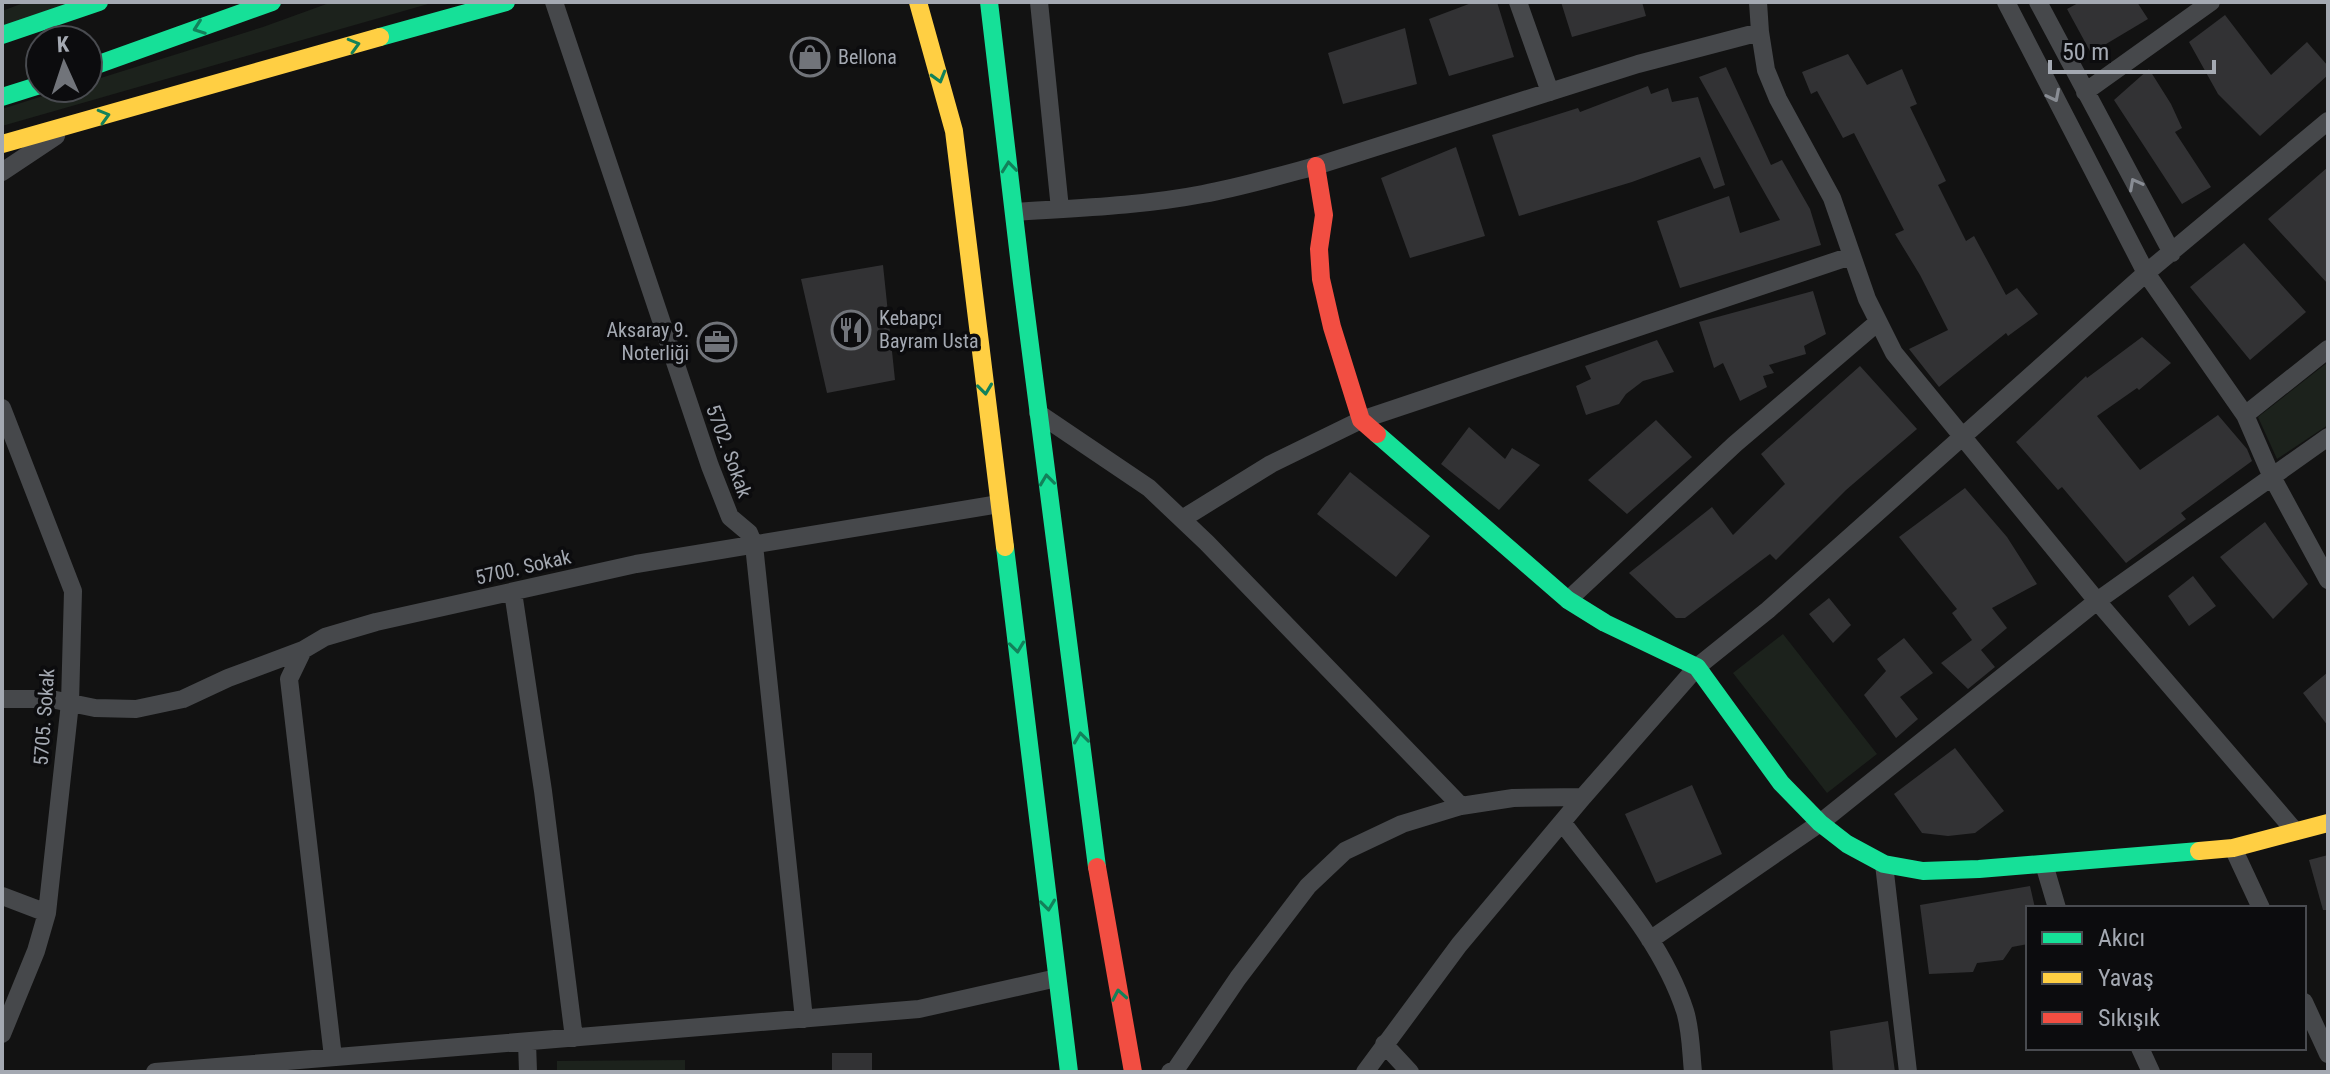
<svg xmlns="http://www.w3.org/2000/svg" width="2330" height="1074" viewBox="0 0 2330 1074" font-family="'Roboto Condensed',sans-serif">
	<rect width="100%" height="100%" fill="#121212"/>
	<path fill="#1c221c" d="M 26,2 L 85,2 L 2,28 L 2,11 Z
		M 332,2 L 435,2 L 2,126 L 2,109 L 68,88 L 88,88 L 88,82 L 263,27 Z
		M 2328,362 L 2328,425 L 2277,459 L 2258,417 Z
		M 1783,634 L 1877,754 L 1827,793 L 1733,673 Z
		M 685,1060 L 685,1072 L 557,1072 L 557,1061 Z"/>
	<path fill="#323234" d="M 1474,2 L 1497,2 L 1514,57 L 1449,76 L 1429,19 Z
		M 1561,2 L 1642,2 L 1646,16 L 1572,37 Z
		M 2080,2 L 2137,2 L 2148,19 L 2091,53 L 2067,9 Z
		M 2225,15 L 2271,75 L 2307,42 L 2328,66 L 2328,75 L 2260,136 L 2218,94 L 2189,42 Z
		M 1405,28 L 1417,84 L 1343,104 L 1328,53 Z
		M 1848,54 L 1867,85 L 1902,69 L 1917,104 L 1910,107 L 1946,181 L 1938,185 L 1966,241 L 1974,236 L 2006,295 L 2017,288 L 2038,314 L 2008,336 L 2006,333 L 1939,387 L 1909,349 L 1948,330 L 1920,275 L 1895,234 L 1904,230 L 1854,133 L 1843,138 L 1817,91 L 1811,94 L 1802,72 Z
		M 1726,67 L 1771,165 L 1782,160 L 1810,209 L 1821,245 L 1680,288 L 1657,221 L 1729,196 L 1740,233 L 1780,220 L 1699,77 Z
		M 2149,69 L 2171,104 L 2182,128 L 2175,132 L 2211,187 L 2182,204 L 2114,100 Z
		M 1648,86 L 1651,94 L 1668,88 L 1672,102 L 1698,97 L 1725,185 L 1714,189 L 1700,157 L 1632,182 L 1519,216 L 1492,135 L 1578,108 L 1580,112 Z
		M 1456,147 L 1485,236 L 1410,258 L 1381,178 Z
		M 2328,167 L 2328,284 L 2268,219 Z
		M 2244,243 L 2306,312 L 2250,360 L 2190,287 Z
		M 883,265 L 895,380 L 827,393 L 801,279 Z
		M 1813,291 L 1826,334 L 1804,346 L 1806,354 L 1769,365 L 1774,373 L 1763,376 L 1767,387 L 1740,401 L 1723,363 L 1714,368 L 1699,322 Z
		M 2142,337 L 2171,363 L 2139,390 L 2137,388 L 2097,416 L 2140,470 L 2218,415 L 2247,449 L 2252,461 L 2181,513 L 2186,519 L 2126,563 L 2062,487 L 2058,490 L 2016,442 L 2086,376 L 2087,378 Z
		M 1657,340 L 1674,372 L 1643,381 L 1626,394 L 1619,404 L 1586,415 L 1576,386 L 1591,379 L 1585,366 Z
		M 1860,366 L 1917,429 L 1846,490 L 1776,560 L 1770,554 L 1685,618 L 1676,618 L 1629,573 L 1712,507 L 1733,535 L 1785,484 L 1761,454 Z
		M 1656,420 L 1692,457 L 1627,514 L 1588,480 Z
		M 1469,427 L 1505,459 L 1512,448 L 1540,465 L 1499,510 L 1441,464 Z
		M 1350,472 L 1430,536 L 1396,577 L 1317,514 Z
		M 1965,488 L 2007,537 L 2037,584 L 1992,608 L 2007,628 L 1981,650 L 1995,667 L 1968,689 L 1941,663 L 1972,640 L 1952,613 L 1957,609 L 1899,537 Z
		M 2265,522 L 2308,584 L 2273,619 L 2220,557 Z
		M 2193,576 L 2216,606 L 2189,626 L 2168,596 Z
		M 1829,598 L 1851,625 L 1833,643 L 1809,614 Z
		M 1904,638 L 1933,673 L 1900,697 L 1918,719 L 1896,738 L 1864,695 L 1886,671 L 1877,659 Z
		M 2328,672 L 2328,726 L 2303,693 Z
		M 1955,748 L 2004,811 L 1975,833 L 1948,836 L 1922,833 L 1894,794 Z
		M 1692,785 L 1722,854 L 1656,883 L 1625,814 Z
		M 2328,855 L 2328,910 L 2323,910 L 2309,860 Z
		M 2030,886 L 2035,908 L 2028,908 L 2028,944 L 2012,947 L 2003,960 L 1977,963 L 1973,972 L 1929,974 L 1920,905 Z
		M 1888,1021 L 1895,1072 L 1833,1072 L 1830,1031 Z
		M 832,1053 L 872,1053 L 872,1072 L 832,1072 Z"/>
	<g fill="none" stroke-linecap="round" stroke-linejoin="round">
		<path stroke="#46484b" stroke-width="18" d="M 554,2 L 710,466 L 730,517 L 749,533 L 754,545 L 804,1019
			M 1039,2 L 1060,209
			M 1518,2 L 1550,92
			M 1758,2 L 1760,32 L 1766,70 L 1778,99 L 1832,198 L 1867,299 L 1894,353 L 2097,601 L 2295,831
			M 2006,2 L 2146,273 L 2245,415 L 2271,475 L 2328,580
			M 2038,2 L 2172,253
			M 2085,92 L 2211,2
			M 2,172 L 56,136
			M 1014,212 C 1077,208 1141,206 1203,194 C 1241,187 1279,176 1316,166 L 1638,64 L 1760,32
			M 2,408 L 73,591 L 70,703 L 47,913 L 36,951 L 2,1034
			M 1038,413 L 1149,488 L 1207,543 L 1461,806 L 1513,798 L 1583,797
			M 2245,415 L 2328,349
			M 1182,519 L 1271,464 L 1361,420 L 1851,256
			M 513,592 L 543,791 L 574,1038
			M 1568,600 L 1735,444 L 1878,322
			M 303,650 L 289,679 L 333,1057
			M 2,699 L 51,699 L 95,708 L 136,709 L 183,699 L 228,678 L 303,650 L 325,637 L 376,622 L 636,564 L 999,504
			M 1562,822 C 1606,881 1662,940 1685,1011 C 1691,1030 1691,1053 1693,1072
			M 2233,848 L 2261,908
			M 1884,864 L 1908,1072
			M 2044,864 L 2057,908
			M 2,896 L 47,913
			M 1650,940 L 1820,823 L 2097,601 L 2328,437
			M 2304,1002 L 2328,1054
			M 527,1042 L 528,1072
			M 1384,1044 L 1410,1072
			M 2140,1048 L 2151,1072
			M 155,1072 L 919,1009 L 1057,978
			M 1170,1072 L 1176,1069 L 1238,978 L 1308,886 L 1345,851 L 1402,824 L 1461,806
			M 1365,1072 L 1459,945 L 1583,797 L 1697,667 L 1768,610 L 2146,273 L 2328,121"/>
		<path stroke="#16e098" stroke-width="18" d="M 989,2 L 1022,283 L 1097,867
			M 2,35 L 99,2
			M 380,37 L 506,2
			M 88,68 L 272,2
			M 2,97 L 40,85
			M 1377,434 L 1568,600 L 1605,623 L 1697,667 L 1781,783 L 1820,823 L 1847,844 L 1884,864 L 1923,871 L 1979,869 L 2199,851
			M 1005,547 L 1069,1072"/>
		<path stroke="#ffcf43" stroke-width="18" d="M 918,2 L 954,131 L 1005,547
			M 2,144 L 380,37
			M 2199,851 L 2233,848 L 2328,823"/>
		<path stroke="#f24e42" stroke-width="18" d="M 1316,166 L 1324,215 L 1319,249 L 1321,279 L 1332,327 L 1361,420 L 1377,434
			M 1097,867 L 1133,1072"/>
	</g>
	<defs><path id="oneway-chevron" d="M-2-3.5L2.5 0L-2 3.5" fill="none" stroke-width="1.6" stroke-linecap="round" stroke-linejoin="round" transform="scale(2)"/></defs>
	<g stroke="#12815a">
		<use href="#oneway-chevron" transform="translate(199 28) rotate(160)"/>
		<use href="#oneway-chevron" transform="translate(354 45) rotate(-16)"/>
		<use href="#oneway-chevron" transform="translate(939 77) rotate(74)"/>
		<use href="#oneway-chevron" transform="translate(104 116) rotate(-16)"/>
		<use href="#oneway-chevron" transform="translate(1009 167) rotate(-96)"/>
		<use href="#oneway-chevron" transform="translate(985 389) rotate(83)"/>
		<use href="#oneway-chevron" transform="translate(1047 480) rotate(-97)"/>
		<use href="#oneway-chevron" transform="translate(1017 647) rotate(83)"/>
		<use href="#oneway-chevron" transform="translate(1081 738) rotate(-97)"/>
		<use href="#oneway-chevron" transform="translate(1048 905) rotate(83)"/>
		<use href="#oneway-chevron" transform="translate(1119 995) rotate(-100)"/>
	</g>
	<g stroke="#888c93">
		<use href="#oneway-chevron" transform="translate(2054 96) rotate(63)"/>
		<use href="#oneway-chevron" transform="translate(2135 184) rotate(-118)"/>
	</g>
	<defs>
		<g id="shop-ring" transform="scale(2)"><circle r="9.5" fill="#0c0c0e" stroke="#71747a" stroke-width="1.5"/><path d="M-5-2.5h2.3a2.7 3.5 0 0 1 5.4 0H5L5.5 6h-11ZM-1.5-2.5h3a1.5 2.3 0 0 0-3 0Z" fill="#71747a"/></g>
		<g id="restaurant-ring" transform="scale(2)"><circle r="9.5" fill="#0c0c0e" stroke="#71747a" stroke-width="1.5"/><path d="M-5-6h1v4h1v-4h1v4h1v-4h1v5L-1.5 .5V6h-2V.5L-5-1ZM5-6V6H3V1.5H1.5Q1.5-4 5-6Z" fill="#71747a"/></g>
		<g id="office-ring" transform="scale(2)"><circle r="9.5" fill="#0c0c0e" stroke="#71747a" stroke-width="1.5"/><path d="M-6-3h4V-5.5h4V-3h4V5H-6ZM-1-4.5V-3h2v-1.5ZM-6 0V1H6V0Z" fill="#71747a"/></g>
	</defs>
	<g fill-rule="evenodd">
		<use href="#shop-ring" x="810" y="57"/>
		<use href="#restaurant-ring" x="851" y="330"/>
		<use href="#office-ring" x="717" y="342"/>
	</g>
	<g text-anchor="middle" stroke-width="7" stroke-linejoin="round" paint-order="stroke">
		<g font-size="20" fill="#a4a9b2" stroke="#0c0c0e" text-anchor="start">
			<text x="838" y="64">Bellona</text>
			<text x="879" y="325">Kebapçı<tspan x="879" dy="23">Bayram Usta</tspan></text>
			<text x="689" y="337" text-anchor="end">Aksaray 9.<tspan x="689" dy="23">Noterliği</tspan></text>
		</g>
		<g font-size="20" fill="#a4a9b2" stroke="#0c0c0e">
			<text transform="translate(729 451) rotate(70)" y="7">5702. Sokak</text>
			<text transform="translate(523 567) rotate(-13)" y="7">5700. Sokak</text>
			<text transform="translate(44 717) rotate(-86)" y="7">5705. Sokak</text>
		</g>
	</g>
	<rect width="2330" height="1074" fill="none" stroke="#a4a9b2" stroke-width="8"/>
	<rect x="2026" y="906" width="280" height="144" fill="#0c0c0e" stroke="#494b50" stroke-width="2"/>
	<rect x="2042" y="932" width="40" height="12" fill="#16e098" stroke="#494b50" stroke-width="2"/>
	<text x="2098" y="946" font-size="24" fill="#a4a9b2">Akıcı</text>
	<rect x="2042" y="972" width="40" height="12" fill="#ffcf43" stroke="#494b50" stroke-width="2"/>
	<text x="2098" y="986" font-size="24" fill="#a4a9b2">Yavaş</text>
	<rect x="2042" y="1012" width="40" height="12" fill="#f24e42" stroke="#494b50" stroke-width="2"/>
	<text x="2098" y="1026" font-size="24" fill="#a4a9b2">Sıkışık</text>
	<g transform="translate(64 64) rotate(357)"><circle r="38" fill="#0c0c0e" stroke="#494b50" stroke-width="2"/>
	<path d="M0-6L14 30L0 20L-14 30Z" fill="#71747a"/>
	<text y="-12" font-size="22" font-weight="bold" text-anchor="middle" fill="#a4a9b2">K</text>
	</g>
	<path d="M2050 60v12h164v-12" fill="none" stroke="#a4a9b2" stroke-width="4"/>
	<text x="2062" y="60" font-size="24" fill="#a4a9b2" stroke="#0c0c0e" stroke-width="6" paint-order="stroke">50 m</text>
</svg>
